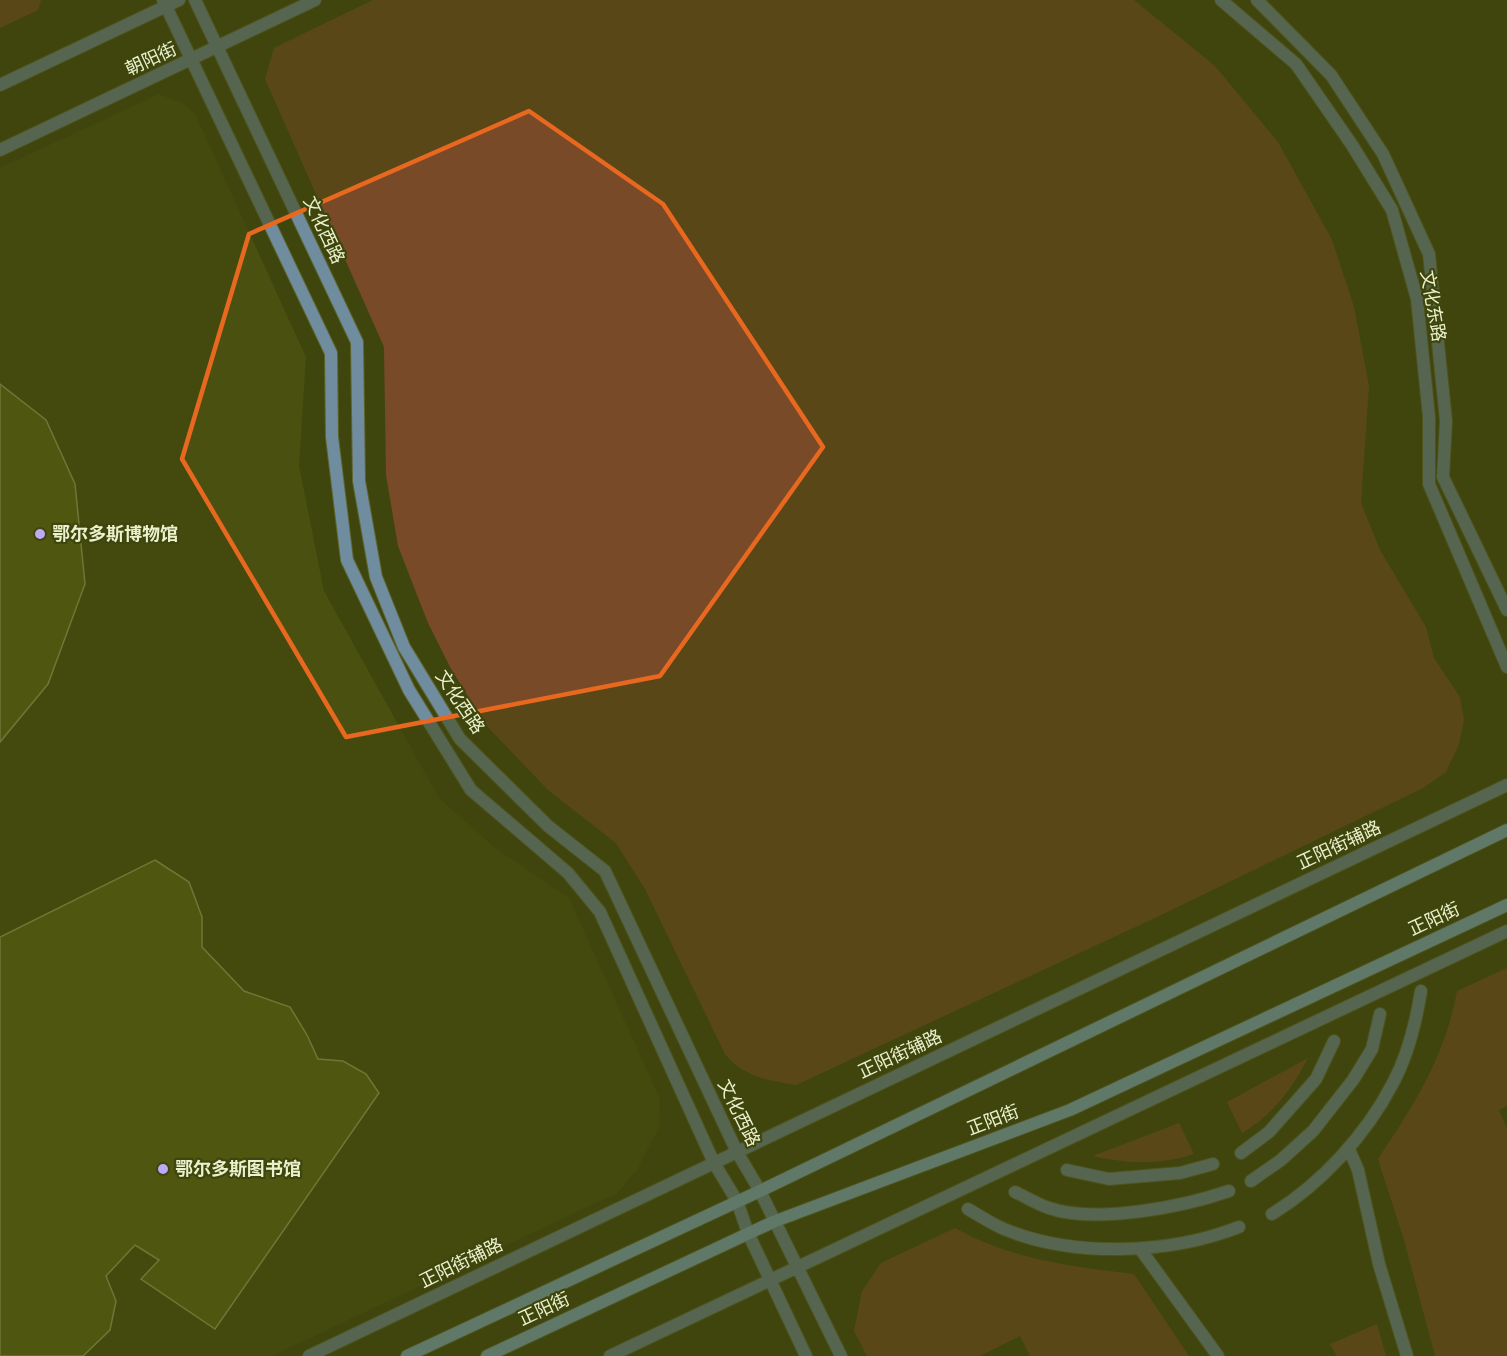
<svg xmlns="http://www.w3.org/2000/svg" width="1507" height="1356" viewBox="0 0 1507 1356" font-family="Lora,'Noto Sans SC',serif">
	<rect width="100%" height="100%" fill="#3f460d"/>
	<path fill="#495010" d="M 159,94 L 182,103 L 195,114 L 306,357 L 299,466 L 324,591 L 439,798 L 494,847 L 569,898 L 660,1099 L 659,1127 L 637,1170 L 617,1193 L 272,1356 L 0,1356 L 0,168 Z"/>
	<path fill="#794a27" d="M 0,0 L 41,0 L 38,10 L 0,28 Z
		M 373,0 L 1134,0 L 1215,66 L 1278,142 L 1332,240 L 1354,307 L 1369,386 L 1361,503 L 1380,550 L 1426,627 L 1434,658 L 1460,697 L 1464,720 L 1459,744 L 1446,772 L 1423,788 L 1159,916 L 796,1085 C 769,1081 742,1076 725,1054 L 645,889 L 616,843 L 548,790 L 485,724 L 450,667 L 428,623 L 398,546 L 386,475 L 384,347 L 265,79 L 274,48 Z
		M 1507,968 L 1507,1106 L 1499,1110 L 1507,1128 L 1507,1356 L 1435,1356 L 1404,1240 L 1378,1159 C 1414,1105 1445,1057 1457,991 Z
		M 1308,1058 C 1291,1090 1274,1114 1242,1133 L 1227,1102 Z
		M 1179,1123 L 1194,1154 C 1159,1165 1129,1164 1093,1156 Z
		M 955,1228 C 1010,1259 1072,1267 1134,1274 L 1189,1356 L 1030,1356 L 1020,1336 L 980,1356 L 867,1356 L 854,1331 L 862,1291 L 881,1263 Z
		M 1377,1324 L 1386,1356 L 1337,1356 L 1330,1344 Z"/>
	<path fill="#636c14" stroke="#a7b169" stroke-width="1.5" d="M 0,384 L 46,420 L 75,484 L 85,584 L 48,684 L 0,742 Z
		M 155,860 L 189,882 L 202,917 L 202,947 L 244,991 L 290,1007 L 307,1035 L 318,1059 L 343,1061 L 366,1074 L 379,1093 L 215,1329 L 141,1279 L 159,1260 L 135,1245 L 106,1276 L 116,1301 L 110,1330 L 83,1356 L 0,1356 L 0,937 Z"/>
	<g fill="none" stroke-linecap="round" stroke-linejoin="round">
		<g stroke="#5e6530" stroke-width="14">
			<path id="service" d="M 1349,1149 L 1358,1170 L 1379,1264 L 1407,1356
				M 1241,1153 L 1269,1132 L 1316,1079 L 1334,1041
				M 1067,1170 L 1109,1179 L 1180,1173 L 1213,1164
				M 1251,1181 L 1281,1160 L 1313,1131 L 1353,1080 L 1372,1049 L 1380,1014
				M 1015,1192 C 1026,1197 1037,1204 1049,1208 C 1096,1224 1182,1207 1229,1191
				M 968,1209 C 980,1216 992,1224 1004,1229 C 1074,1258 1170,1254 1239,1227
				M 1272,1214 C 1321,1184 1366,1135 1393,1083 C 1408,1055 1416,1022 1421,991
				M 1141,1250 L 1218,1356"/>
		</g>
		<g stroke="#5e6530" stroke-width="14">
			<path id="tertiary" d="M 163,0 L 331,353 L 332,437 L 347,560 L 409,690 L 471,790 L 568,873 L 600,912 L 714,1163 L 737,1201 L 748,1233 L 806,1356
				M 195,0 L 357,342 L 359,481 L 376,577 L 404,647 L 460,739 L 548,826 L 605,871 L 737,1152 L 760,1191 L 841,1356
				M 1221,0 L 1296,64 L 1352,145 L 1392,210 L 1417,299 L 1429,417 L 1429,484 L 1507,667
				M 1257,0 L 1331,75 L 1383,154 L 1429,254 L 1446,421 L 1443,477 L 1507,610
				M 0,85 L 179,0
				M 0,150 L 315,0
				M 309,1356 L 1507,785
				M 610,1356 L 1507,931"/>
		</g>
		<g stroke="#5e6530" stroke-width="14">
			<path id="secondary" d="M 407,1356 L 760,1191 L 1507,830
				M 487,1356 L 773,1222 L 1070,1110 L 1507,905"/>
		</g>
		<use href="#service" stroke="#708d9f" stroke-width="12"/>
		<use href="#tertiary" stroke="#708d9f" stroke-width="12"/>
		<use href="#secondary" stroke="#88b7d4" stroke-width="12"/>
	</g>
	<path d="M0 0H1507V1356H0ZM 529,111 L 663,204 L 823,447 L 660,676 L 346,737 L 182,459 L 249,234 Z" fill="#3f460d" fill-opacity=".55" fill-rule="evenodd"/>
	<path fill="none" stroke="#e8681f" stroke-width="4.5" stroke-linejoin="round" d="M 529,111 L 663,204 L 823,447 L 660,676 L 346,737 L 182,459 L 249,234 Z"/>
	<g fill="#bda9f5" stroke="#3f460d" stroke-width="2">
		<circle cx="40" cy="534" r="6"/>
		<circle cx="163" cy="1169" r="6"/>
	</g>
	<g text-anchor="middle" stroke-width="4.5" stroke-linejoin="round" paint-order="stroke">
		<g font-size="18" fill="#ebf1cd" stroke="#3f460d">
			<text transform="translate(151 59) rotate(-25)" y="6">朝阳街</text>
			<text transform="translate(324 230) rotate(65)" y="6">文化西路</text>
			<text transform="translate(1433 306) rotate(80)" y="6">文化东路</text>
			<text transform="translate(460 702) rotate(56)" y="6">文化西路</text>
			<text transform="translate(1339 845) rotate(-25)" y="6">正阳街辅路</text>
			<text transform="translate(1434 919) rotate(-25)" y="6">正阳街</text>
			<text transform="translate(900 1054) rotate(-25)" y="6">正阳街辅路</text>
			<text transform="translate(739 1113) rotate(64)" y="6">文化西路</text>
			<text transform="translate(993 1120) rotate(-21)" y="6">正阳街</text>
			<text transform="translate(461 1263) rotate(-26)" y="6">正阳街辅路</text>
			<text transform="translate(544 1309) rotate(-25)" y="6">正阳街</text>
		</g>
		<g font-size="18" font-weight="bold" fill="#ebf1cd" stroke="#3f460d" text-anchor="start">
			<text x="52" y="540">鄂尔多斯博物馆</text>
			<text x="175" y="1175">鄂尔多斯图书馆</text>
		</g>
	</g>
</svg>
